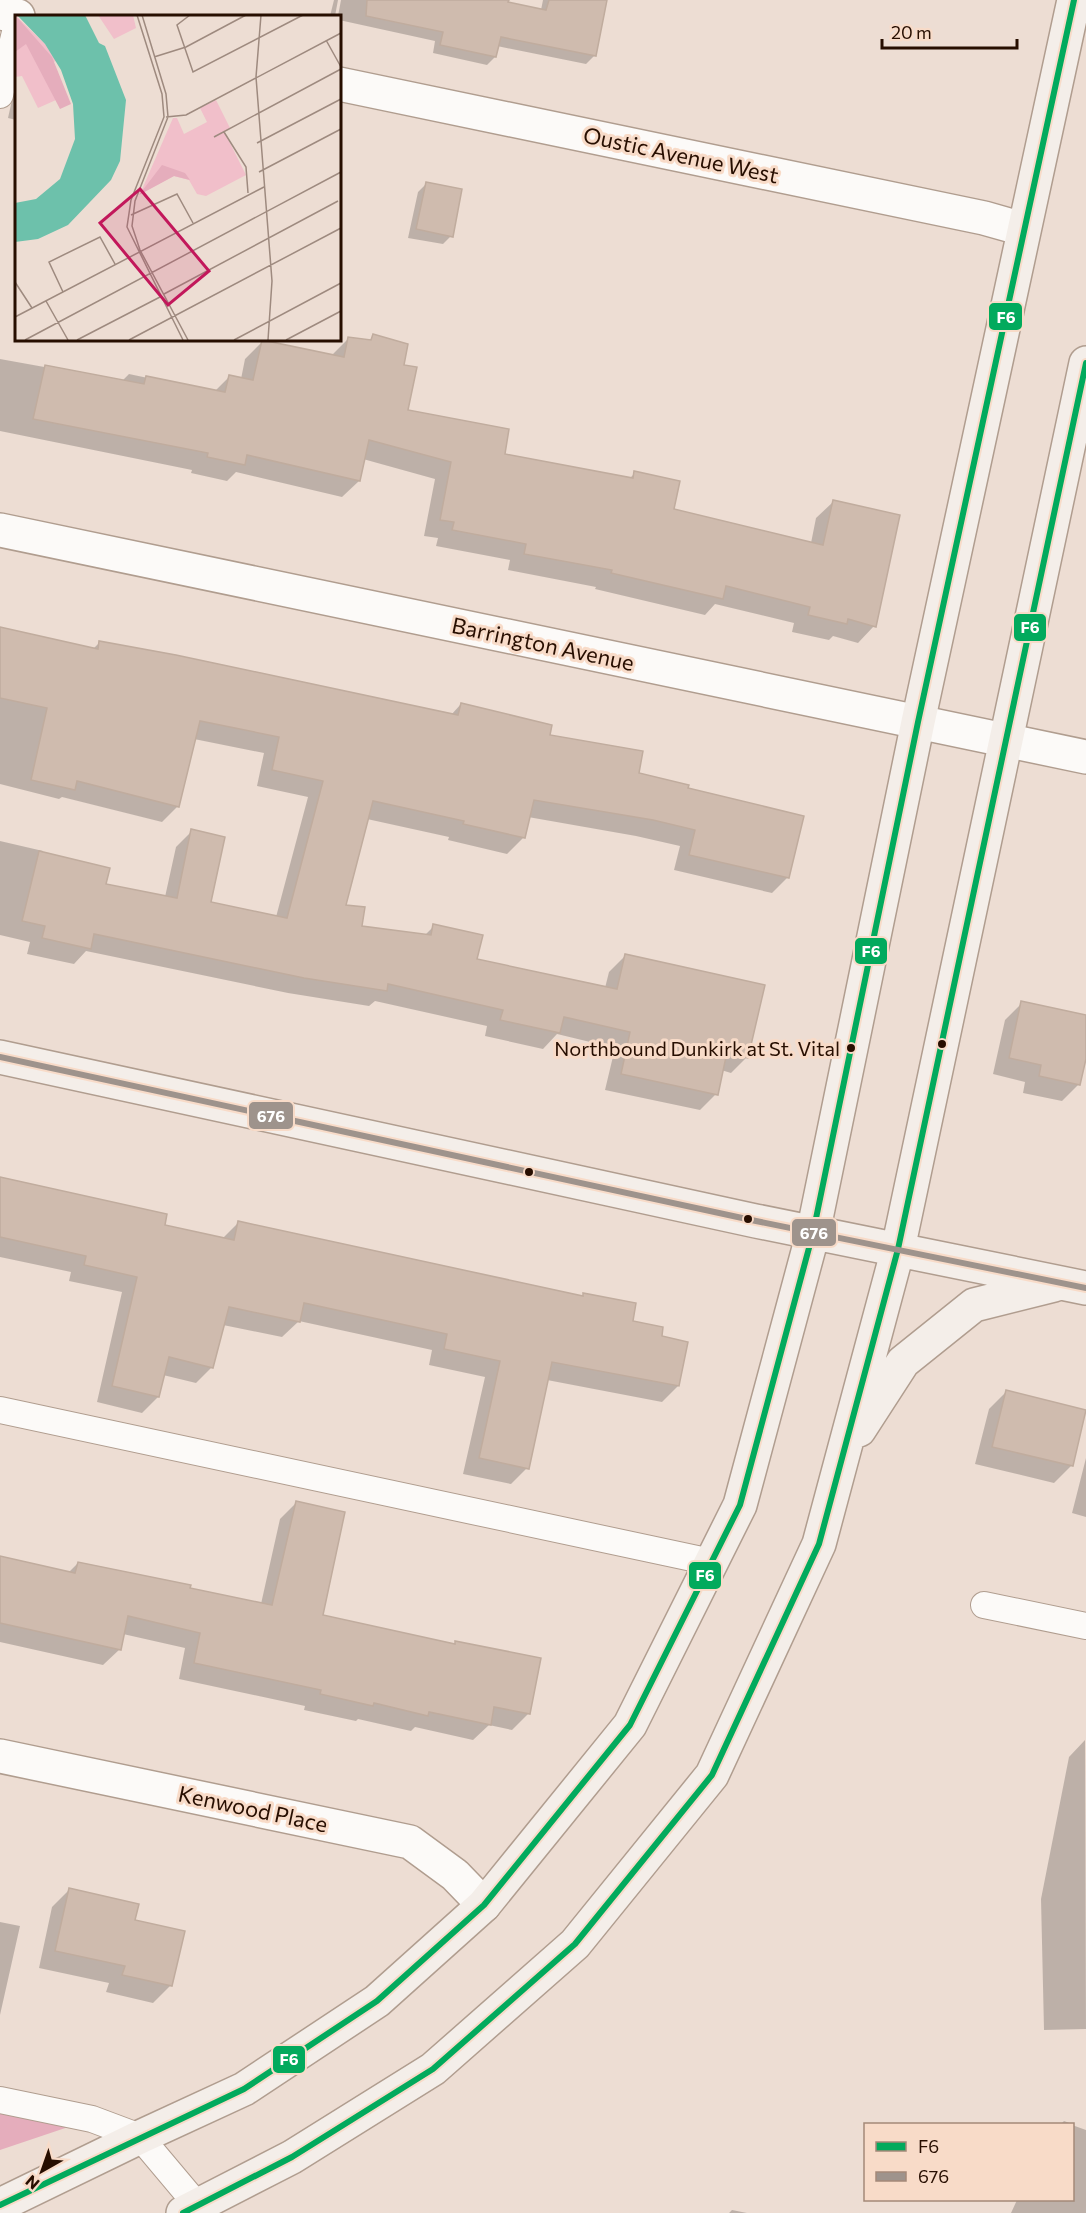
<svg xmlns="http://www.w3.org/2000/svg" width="1086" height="2213" viewBox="0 0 1086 2213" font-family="Commissioner,sans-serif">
	<rect width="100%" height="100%" fill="#edddd3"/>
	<path fill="#e5adbc" d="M 0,2101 L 92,2119 L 0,2150 Z"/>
	<path fill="#0003" d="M 334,0 L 338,0 L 335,16 L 330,16 Z
		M 341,0 L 492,0 L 541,10 L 543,0 L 606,0 L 595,55 L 586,64 L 497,46 L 495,57 L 487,65 L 433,53 L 435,41 L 339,20 L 338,16 Z
		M 16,82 L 16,120 L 8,118 Z
		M 427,183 L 451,236 L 443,244 L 408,238 L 418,192 Z
		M 374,336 L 402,366 L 406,411 L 503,455 L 629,479 L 635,473 L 672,510 L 811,543 L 816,518 L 833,502 L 874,626 L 858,643 L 833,636 L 829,640 L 792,632 L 794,623 L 715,604 L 705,615 L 595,589 L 596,587 L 508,570 L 510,560 L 436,546 L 438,538 L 424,536 L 435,479 L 363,459 L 359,481 L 342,497 L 236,472 L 227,481 L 191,473 L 192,470 L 0,431 L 0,359 L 122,381 L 129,374 L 214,392 L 229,377 L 241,379 L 245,359 L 262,342 L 331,356 L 349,338 L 368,342 Z
		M 0,628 L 93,649 L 100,642 L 451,715 L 461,704 L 548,736 L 637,774 L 686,789 L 788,877 L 772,893 L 674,870 L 680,846 L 636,836 L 528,817 L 523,838 L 507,854 L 448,840 L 449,837 L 367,819 L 344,906 L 360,927 L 424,936 L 434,926 L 476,960 L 605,988 L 609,972 L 625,956 L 747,1057 L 731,1073 L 721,1070 L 716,1094 L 700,1110 L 605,1090 L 615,1048 L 557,1034 L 543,1049 L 485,1036 L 487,1026 L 375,1001 L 369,1006 L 288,993 L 86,951 L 74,964 L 27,954 L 30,942 L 0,935 L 0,841 L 43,851 L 42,853 L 104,885 L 165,897 L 176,847 L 192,831 L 209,903 L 276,917 L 308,797 L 257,786 L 264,753 L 194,739 L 178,806 L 162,822 L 62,797 L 59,799 L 0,784 Z
		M 1022,1003 L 1086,1017 L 1086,1052 L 1079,1084 L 1062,1101 L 1023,1093 L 1025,1082 L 993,1074 L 1005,1020 Z
		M 0,1178 L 163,1226 L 222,1239 L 238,1223 L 581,1297 L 584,1295 L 660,1338 L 678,1386 L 662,1402 L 547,1380 L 527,1468 L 511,1484 L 463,1474 L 485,1377 L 429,1365 L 432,1350 L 299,1321 L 282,1337 L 223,1325 L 212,1367 L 196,1383 L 163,1375 L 158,1397 L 142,1413 L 97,1402 L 122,1292 L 69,1281 L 71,1272 L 0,1257 L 0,1259 Z
		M 1006,1392 L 1071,1466 L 1054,1483 L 975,1464 L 989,1409 Z
		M 1086,1458 L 1086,1517 L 1072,1513 Z
		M 296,1503 L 321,1616 L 453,1645 L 456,1643 L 528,1714 L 512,1730 L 489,1725 L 473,1740 L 415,1727 L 411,1731 L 358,1719 L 356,1721 L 304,1710 L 305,1706 L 179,1679 L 185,1648 L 123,1634 L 120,1649 L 103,1665 L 0,1642 L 0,1558 L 68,1573 L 78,1563 L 261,1604 L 280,1519 Z
		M 1085,1740 L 1086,2029 L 1044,2030 L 1041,1899 L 1069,1757 Z
		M 69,1890 L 134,1921 L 183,1932 L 170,1986 L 153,2003 L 106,1992 L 109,1983 L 39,1968 L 52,1907 Z
		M 0,1922 L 20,1926 L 0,2015 Z
		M 1064,2121 L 1072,2124 L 1061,2124 Z
		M 1072,2125 L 1086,2130 L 1086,2213 L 1011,2213 L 1017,2200 L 1072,2200 Z
		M 732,2210 L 747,2213 L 729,2213 Z"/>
	<path fill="#cfbbae" stroke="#c0ac9e" stroke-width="1.5" d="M 367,0 L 509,0 L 508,2 L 546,10 L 549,0 L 607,0 L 596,56 L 501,37 L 496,57 L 440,45 L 443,32 L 366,16 Z
		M 426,182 L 462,189 L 453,237 L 416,229 Z
		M 373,334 L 408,344 L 404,365 L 417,367 L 408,410 L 509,429 L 505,454 L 633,478 L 634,471 L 680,481 L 674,509 L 823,545 L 833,500 L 900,515 L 876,627 L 848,619 L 847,624 L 808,615 L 810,607 L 726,586 L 723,599 L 611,573 L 612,570 L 524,554 L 526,544 L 452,530 L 454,522 L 440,520 L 451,462 L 369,440 L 360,481 L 247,455 L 245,465 L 207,457 L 208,453 L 33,419 L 45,365 L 144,384 L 146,376 L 225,392 L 229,375 L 253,380 L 262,340 L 344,357 L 348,337 L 371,340 Z
		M 0,627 L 98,649 L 99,641 L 176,655 L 458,715 L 461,703 L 552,725 L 550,735 L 643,751 L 639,773 L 689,785 L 688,788 L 804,816 L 789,878 L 689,855 L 695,830 L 653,820 L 534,800 L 525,838 L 463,824 L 464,821 L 373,801 L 346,905 L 365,907 L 362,926 L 431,935 L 433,924 L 483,935 L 477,959 L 617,989 L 625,954 L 765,985 L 748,1058 L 727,1052 L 718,1095 L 621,1074 L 630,1032 L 564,1017 L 560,1033 L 500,1020 L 503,1010 L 388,984 L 387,991 L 304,978 L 94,934 L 91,949 L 42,938 L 45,926 L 22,921 L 39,851 L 110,868 L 106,884 L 177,898 L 191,829 L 225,837 L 211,902 L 287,918 L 323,781 L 272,770 L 279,737 L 200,721 L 179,807 L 77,781 L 75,790 L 31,780 L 47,708 L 0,698 Z
		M 1021,1001 L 1086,1015 L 1086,1059 L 1080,1085 L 1039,1076 L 1041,1065 L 1009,1058 Z
		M 0,1177 L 167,1214 L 165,1225 L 234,1240 L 238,1221 L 583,1296 L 583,1293 L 636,1303 L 633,1321 L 663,1327 L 662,1336 L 688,1342 L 679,1386 L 552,1362 L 529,1469 L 479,1458 L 500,1361 L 444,1349 L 447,1334 L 304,1303 L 300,1322 L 229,1307 L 213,1368 L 169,1357 L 159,1397 L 112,1386 L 137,1277 L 84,1265 L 86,1256 L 0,1237 Z
		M 1006,1390 L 1086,1410 L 1073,1466 L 992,1447 Z
		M 296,1501 L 345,1512 L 323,1615 L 455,1644 L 455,1641 L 541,1658 L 530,1714 L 494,1707 L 491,1725 L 429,1712 L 428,1716 L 374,1703 L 373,1706 L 320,1694 L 321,1690 L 194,1663 L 200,1633 L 128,1616 L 121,1650 L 0,1623 L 0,1556 L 75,1573 L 78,1562 L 191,1585 L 190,1588 L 272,1605 Z
		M 69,1888 L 139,1904 L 135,1920 L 185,1931 L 172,1986 L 122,1975 L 125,1966 L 55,1951 Z"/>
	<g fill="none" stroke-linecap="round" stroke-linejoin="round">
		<g stroke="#b09d8f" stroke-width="28">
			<path id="lane" d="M 0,95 L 16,28
				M 0,1410 L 711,1562
				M 984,1605 L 1086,1626
				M 0,2100 L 92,2119 L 140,2137 L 198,2206"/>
		</g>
		<g stroke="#b09d8f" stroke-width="36">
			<path id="street" d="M 0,13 L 18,16
				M 339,84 L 984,218 L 1023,229
				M 0,530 L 1086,757
				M 0,1756 L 410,1842 L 455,1875 L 484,1905"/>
		</g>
		<g stroke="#b09d8f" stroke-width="36">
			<path id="secondary" d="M 0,1057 L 756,1221 L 1086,1288
				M 859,1430 L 903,1362 L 974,1305 L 1054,1285
				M 0,2205 L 140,2137 L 244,2089 L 377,2001 L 484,1905 L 630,1725 L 740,1505 L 813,1233 L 918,722 L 1074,0
				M 183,2213 L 292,2157 L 433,2069 L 575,1944 L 712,1775 L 819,1544 L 898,1249 L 1086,363"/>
		</g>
		<use href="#lane" stroke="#fcfaf8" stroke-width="26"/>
		<use href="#street" stroke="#fcfaf8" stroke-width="33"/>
		<use href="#secondary" stroke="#f4eee9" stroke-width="33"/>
		<g stroke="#f8dbc8" stroke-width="10">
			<path id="bus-1" d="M 0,2205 L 244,2089 L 377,2001 L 484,1905 L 630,1725 L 740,1505 L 813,1233 L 918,722 L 1074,0
				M 183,2213 L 292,2157 L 433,2069 L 575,1944 L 712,1775 L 819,1544 L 898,1249 L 1086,363"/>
		</g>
		<g stroke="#f8dbc8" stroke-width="10">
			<path id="bus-2" d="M 0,1057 L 756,1221 L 1086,1288"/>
		</g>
		<use href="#bus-1" stroke="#02aa5d" stroke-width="6"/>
		<use href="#bus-2" stroke="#9e938c" stroke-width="6"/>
	</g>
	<g fill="#270e00" stroke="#f8dbc8" stroke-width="2">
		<circle cx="942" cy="1044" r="5"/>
		<circle cx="851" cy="1048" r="5"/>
		<circle cx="529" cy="1172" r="5"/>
		<circle cx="748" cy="1219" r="5"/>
	</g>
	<g text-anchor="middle" stroke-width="6" stroke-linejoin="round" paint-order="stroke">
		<g font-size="20" fill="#270e00" stroke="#f8dbc8" text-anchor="end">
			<text x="840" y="1056">Northbound Dunkirk at St. Vital</text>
		</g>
		<g font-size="22" fill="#270e00" stroke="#f8dbc8">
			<text transform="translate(681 155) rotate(12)" y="8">Oustic Avenue West</text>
			<text transform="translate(543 644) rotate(12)" y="8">Barrington Avenue</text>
			<text transform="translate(253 1809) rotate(12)" y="8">Kenwood Place</text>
		</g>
	</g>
	<g transform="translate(15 15)">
		<rect width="326" height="326" fill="#edddd3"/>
		<path d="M 0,0 L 30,29 L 41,46 L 25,53 L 41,85 L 23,93 L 7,61 L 0,62 ZM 83,0 L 118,0 L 121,13 L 99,24 ZM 201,85 L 215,113 L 209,116 L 231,160 L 191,181 L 182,179 L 174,165 L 159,161 L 125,179 L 158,103 L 162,103 L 169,119 L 192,107 L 185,93 Z" fill="#f1bfca"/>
		<path d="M 0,0 L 37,42 L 56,89 L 45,94 L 11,29 L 0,37 ZM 147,150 L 170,158 L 175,165 L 159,161 L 124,180 Z" fill="#e5adbc"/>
		<path d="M 2,0 L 70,0 L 84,28 L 90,31 L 111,85 L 105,146 L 96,165 L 53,210 L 23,224 L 0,227 L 0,188 L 21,184 L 45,164 L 60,124 L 58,89 L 46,55 L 30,29 Z" fill="#6dc1ab"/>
		<path fill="none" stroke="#9e8a7f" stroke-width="1.5" d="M 122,0 L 147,79 L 149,102 L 116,185 L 112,212 L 168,325M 127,0 L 151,79 L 153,102 L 120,186 L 117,211 L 125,235 L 173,325M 175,0 L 162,10 L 178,57 L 288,0M 246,0 L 241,62 L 257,266 L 253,325M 311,25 L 326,52M 139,42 L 171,32 L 231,0M 151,102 L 171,100 L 326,18M 209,117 L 231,152 L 233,178M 199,122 L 326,54M 242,128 L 326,84M 244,157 L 326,114M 116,200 L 162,179 L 178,208M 0,267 L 17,293M 48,277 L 34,247 L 85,222 L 100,249M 149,279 L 323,186M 31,286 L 53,325M 0,302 L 249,172M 10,325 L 326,157M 62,325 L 145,282M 114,325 L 326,213M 219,325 L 326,268M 271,325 L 326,296"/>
		<path fill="#c2185b" fill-opacity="0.15" stroke="#c2185b" stroke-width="3" d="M 125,174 L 194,256 L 153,290 L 85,208 Z"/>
		<rect width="326" height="326" fill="none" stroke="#270e00" stroke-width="3"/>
	</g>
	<g stroke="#f8dbc8" stroke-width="2">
		<rect x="988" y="302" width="35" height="29" rx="6" fill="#02aa5d"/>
		<rect x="1013" y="613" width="34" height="29" rx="6" fill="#02aa5d"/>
		<rect x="854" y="937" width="34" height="28" rx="6" fill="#02aa5d"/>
		<rect x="248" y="1101" width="46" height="29" rx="6" fill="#9e938c"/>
		<rect x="791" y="1218" width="46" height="29" rx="6" fill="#9e938c"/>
		<rect x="688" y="1561" width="34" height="29" rx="6" fill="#02aa5d"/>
		<rect x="272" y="2045" width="34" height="29" rx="6" fill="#02aa5d"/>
	</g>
	<g font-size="16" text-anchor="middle" font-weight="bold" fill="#fff">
		<text x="1006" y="323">F6</text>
		<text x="1030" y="633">F6</text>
		<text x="871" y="957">F6</text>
		<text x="271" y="1122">676</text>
		<text x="814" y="1239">676</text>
		<text x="705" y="1581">F6</text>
		<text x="289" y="2065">F6</text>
	</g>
	<rect x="864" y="2123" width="210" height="78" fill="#f8dbc8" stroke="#a48978" stroke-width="1.5"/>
	<rect x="876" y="2142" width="30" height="9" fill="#02aa5d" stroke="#a48978" stroke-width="1.5"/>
	<text x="918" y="2153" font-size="18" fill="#270e00">F6</text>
	<rect x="876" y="2172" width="30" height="9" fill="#9e938c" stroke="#a48978" stroke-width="1.5"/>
	<text x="918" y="2183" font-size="18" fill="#270e00">676</text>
	<g transform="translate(42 2171) rotate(220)" stroke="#f8dbc8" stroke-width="4.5" paint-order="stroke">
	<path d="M0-4.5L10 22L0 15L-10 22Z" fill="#270e00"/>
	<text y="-9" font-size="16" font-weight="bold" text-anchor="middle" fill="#270e00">N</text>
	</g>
	<path d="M882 39v9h135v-9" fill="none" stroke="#270e00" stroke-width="3"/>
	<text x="891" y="39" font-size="18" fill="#270e00" stroke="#f8dbc8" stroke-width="4.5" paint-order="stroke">20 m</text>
</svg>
